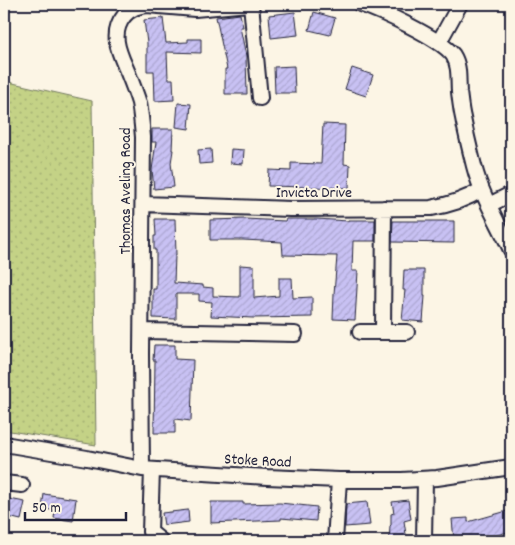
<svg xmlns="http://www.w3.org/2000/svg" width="515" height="545" viewBox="0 0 515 545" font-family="Dekko,sans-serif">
	<defs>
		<pattern id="grass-dots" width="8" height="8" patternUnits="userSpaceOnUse" patternTransform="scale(1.25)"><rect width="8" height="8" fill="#c4d286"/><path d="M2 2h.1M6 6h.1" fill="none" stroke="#a8b475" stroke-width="1.8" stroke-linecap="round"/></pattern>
		<pattern id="building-hatch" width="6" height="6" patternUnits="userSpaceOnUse" patternTransform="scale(1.25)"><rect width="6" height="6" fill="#c8c1f3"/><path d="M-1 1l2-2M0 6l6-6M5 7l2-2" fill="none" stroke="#aca6d1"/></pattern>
	</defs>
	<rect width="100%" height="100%" fill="#fcf5e5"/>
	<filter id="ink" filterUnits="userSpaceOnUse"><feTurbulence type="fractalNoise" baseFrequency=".02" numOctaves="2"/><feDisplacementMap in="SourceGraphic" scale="10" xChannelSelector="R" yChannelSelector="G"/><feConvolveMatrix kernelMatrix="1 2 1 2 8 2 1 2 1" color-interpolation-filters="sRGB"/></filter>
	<g filter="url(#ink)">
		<path fill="url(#grass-dots)" stroke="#737a60" d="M 4,81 L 92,101 L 96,445 L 4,430 Z"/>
		<path fill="url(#building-hatch)" stroke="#22223b" d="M 295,12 L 298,35 L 271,38 L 269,15 Z
			M 314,12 L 335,18 L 330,35 L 309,30 Z
			M 240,14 L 243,27 L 240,27 L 246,56 L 247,94 L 225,94 L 225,69 L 227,69 L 216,17 Z
			M 163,18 L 166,43 L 188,42 L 188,39 L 201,39 L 201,53 L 167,52 L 168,79 L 173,79 L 174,100 L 155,101 L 154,71 L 147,71 L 147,43 L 144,20 Z
			M 294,66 L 295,93 L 275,93 L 274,67 Z
			M 352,68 L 373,75 L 366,96 L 345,89 Z
			M 178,103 L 191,104 L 189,129 L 176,127 Z
			M 323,124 L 345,125 L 344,164 L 350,165 L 349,188 L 268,186 L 269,170 L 291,171 L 291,163 L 321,164 Z
			M 152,129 L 173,129 L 172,150 L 173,150 L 171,163 L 174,187 L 154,189 L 152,170 L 156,142 L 152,142 Z
			M 211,149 L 212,163 L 199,164 L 198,150 Z
			M 231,149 L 244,150 L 243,164 L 230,163 Z
			M 155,219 L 175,219 L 176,255 L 175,255 L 174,283 L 203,285 L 203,287 L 213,288 L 213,296 L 240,297 L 240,265 L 254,266 L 254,298 L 279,296 L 279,278 L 292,278 L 293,298 L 312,297 L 312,317 L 253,318 L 211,316 L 212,302 L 199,301 L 199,294 L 176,294 L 176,319 L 153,318 L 153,289 L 156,289 L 156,250 L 154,250 L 154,236 L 156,236 Z
			M 245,219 L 285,221 L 286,219 L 317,219 L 348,221 L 348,220 L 375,220 L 375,241 L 353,241 L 352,271 L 358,271 L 355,320 L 333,319 L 334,294 L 337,256 L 283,255 L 282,242 L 243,240 L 210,240 L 210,220 Z
			M 393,221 L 454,221 L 454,243 L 392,242 Z
			M 404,270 L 424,270 L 424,296 L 425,296 L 423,322 L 402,320 L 405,290 L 403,290 Z
			M 154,345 L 175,345 L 175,359 L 193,360 L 191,421 L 175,419 L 175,433 L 154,433 L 155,360 L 153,360 Z
			M 44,494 L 76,499 L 73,521 L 54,518 L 55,511 L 42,508 Z
			M 4,498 L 25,502 L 21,520 L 4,516 Z
			M 408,500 L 411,519 L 404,521 L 407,541 L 389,541 L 390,526 L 391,525 L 391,514 L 394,513 L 392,502 Z
			M 211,502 L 243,502 L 243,504 L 280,503 L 317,507 L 316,521 L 281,518 L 281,520 L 211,523 Z
			M 367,502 L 370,525 L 345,527 L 346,504 Z
			M 188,510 L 189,522 L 164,525 L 162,513 Z
			M 507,511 L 511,526 L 511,531 L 487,538 L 454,541 L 452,519 L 468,518 L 468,522 Z"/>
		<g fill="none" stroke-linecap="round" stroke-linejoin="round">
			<g stroke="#22223b" stroke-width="18">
				<path id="minor" d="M 251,4 L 260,98
					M 360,4 C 381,11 440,38 453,55 C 460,66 458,79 459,92 C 460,100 461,110 463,118 C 466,134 470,150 474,166 C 482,197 498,222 511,250
					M 439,42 L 460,4
					M 143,204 L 291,209 L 431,208 C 449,205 465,200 481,190
					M 489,205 L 511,194
					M 142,331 L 295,334
					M 360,332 L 383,332 L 384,208
					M 383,332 L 407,332
					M 4,444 L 87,458 L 142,469 L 267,477 L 339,480 L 402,480 L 437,478 L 511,467
					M 142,469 L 141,354 L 143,137 C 142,125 141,114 139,103 C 136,93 132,83 128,73 C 120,54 109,35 124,16 C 131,8 138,6 147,5 L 195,9 L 248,4
					M 152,470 L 150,532 L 161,541
					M 4,483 L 22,485
					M 335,541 L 339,480
					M 424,541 L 425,479"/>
			</g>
			<use href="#minor" stroke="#fcf5e5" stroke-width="14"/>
		</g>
	</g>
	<g text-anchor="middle" stroke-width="4" stroke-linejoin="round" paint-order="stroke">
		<g font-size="16" fill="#22223b" stroke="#fcf5e5">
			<text transform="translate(124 191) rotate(-90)" y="6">Thomas Aveling Road</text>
			<text x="314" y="197">Invicta Drive</text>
			<text transform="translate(258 459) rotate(3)" y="6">Stoke Road</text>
		</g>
	</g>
	<rect width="515" height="545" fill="none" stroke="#fcf5e5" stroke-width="20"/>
	<rect x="10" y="10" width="495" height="525" fill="none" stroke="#22223b" stroke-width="2" filter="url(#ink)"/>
	<path d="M25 512v8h101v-8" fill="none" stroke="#22223b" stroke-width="2.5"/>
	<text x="32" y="512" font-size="15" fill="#22223b" stroke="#fcf5e5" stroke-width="4" paint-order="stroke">50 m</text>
</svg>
